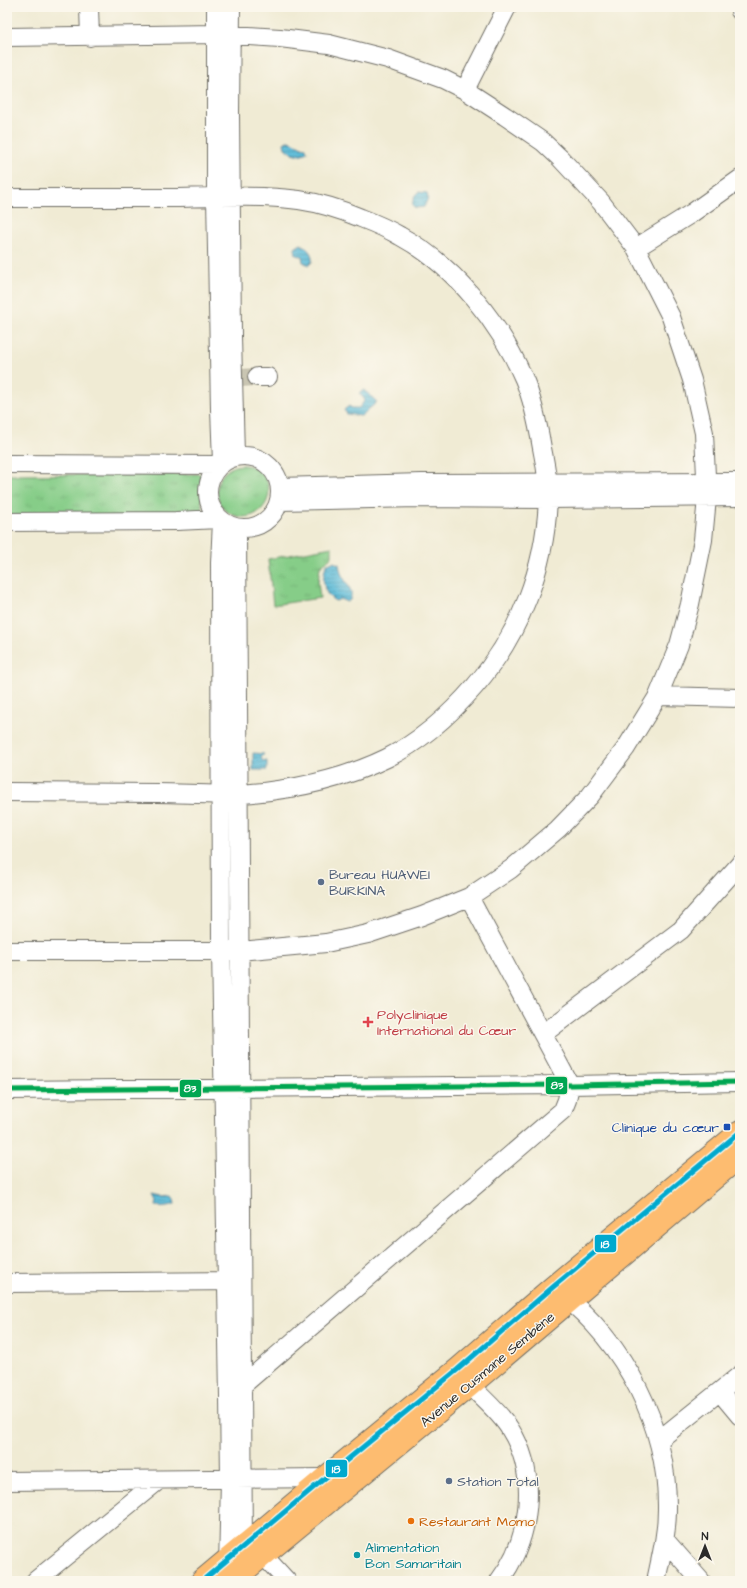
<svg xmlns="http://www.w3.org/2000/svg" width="747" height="1588" viewBox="0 0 747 1588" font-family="'Architects Daughter',sans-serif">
	<defs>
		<pattern id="grass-tufts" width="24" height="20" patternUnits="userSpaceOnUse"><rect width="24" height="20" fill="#86cd88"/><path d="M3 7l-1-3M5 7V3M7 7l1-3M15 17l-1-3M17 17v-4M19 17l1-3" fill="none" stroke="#74b076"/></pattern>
		<pattern id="water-rules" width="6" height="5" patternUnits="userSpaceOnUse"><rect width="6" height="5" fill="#59bad8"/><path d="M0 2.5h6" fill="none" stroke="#4a97af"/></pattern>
	</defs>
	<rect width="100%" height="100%" fill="#fbf7ec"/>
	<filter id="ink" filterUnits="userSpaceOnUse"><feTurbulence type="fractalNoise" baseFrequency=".025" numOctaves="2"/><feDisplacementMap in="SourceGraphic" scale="8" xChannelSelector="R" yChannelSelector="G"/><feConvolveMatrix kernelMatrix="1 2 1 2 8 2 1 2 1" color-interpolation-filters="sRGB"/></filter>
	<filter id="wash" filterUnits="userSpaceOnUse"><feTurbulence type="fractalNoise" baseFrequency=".012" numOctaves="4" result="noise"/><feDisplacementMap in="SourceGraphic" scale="16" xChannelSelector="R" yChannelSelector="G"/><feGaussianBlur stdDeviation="0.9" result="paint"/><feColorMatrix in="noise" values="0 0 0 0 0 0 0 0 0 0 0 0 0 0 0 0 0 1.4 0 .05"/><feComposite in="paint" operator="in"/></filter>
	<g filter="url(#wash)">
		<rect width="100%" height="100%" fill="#f0ebd4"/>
		<path fill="url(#grass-tufts)" stroke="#587c5a" d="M217 491a26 26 0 1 1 52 0a26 26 0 1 1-52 0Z
			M 201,474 L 202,517 L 7,519 L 7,475 Z
			M 332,547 L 332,557 L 320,567 L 318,582 L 320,598 L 273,605 L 268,559 Z"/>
		<path fill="url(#water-rules)" stroke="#427282" d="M 287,141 C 294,141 299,147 306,148 L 307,152 C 300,157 290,153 285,148 L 284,143 Z
			M 418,192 L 427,193 L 428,198 L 424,207 L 416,208 L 413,206 C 412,200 414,196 418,192 Z
			M 301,244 C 308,249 313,253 312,262 L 309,265 L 303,262 L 302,256 L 296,255 L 295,248 Z
			M 364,390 L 377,402 L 361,416 L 347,414 L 344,410 L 349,406 L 352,408 L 359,408 L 365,400 L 359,393 Z
			M 333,562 L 339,564 C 340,568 340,573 343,577 C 347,584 354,591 350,600 L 347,602 L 340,599 L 336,601 C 322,595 322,578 326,565 Z
			M 253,753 L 264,754 L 261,758 L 263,761 L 267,761 L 267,770 L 253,770 Z
			M 154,1195 L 163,1197 L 172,1196 L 174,1199 L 175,1204 C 172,1206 160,1207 156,1206 L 157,1201 Z"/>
	</g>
	<g filter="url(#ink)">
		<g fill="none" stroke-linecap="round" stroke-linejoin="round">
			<path stroke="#c9c5b2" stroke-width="18" stroke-dasharray="18 9" stroke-linecap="butt" d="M 239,378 L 257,377"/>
			<g stroke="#706e66" stroke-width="20">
				<path id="minor" d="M 89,7 L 90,37
					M 216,7 L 216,197 L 220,409 L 222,462
					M 231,7 L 230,114 L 232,336 L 235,456
					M 740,7 L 740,11
					M 7,37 L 217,34 L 280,38 L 329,44 L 388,59 L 443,79 L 465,90 L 505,116 L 543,142 L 560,158 L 601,202 L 636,248 L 671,317 L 692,380 L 704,433 L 707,498 L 703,540 L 690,604 L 679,645 L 658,696 L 626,748 L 590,796 L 558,829 L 511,869 L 469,897 L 422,916 L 368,934 L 326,943 L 240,951 L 7,951
					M 465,90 L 507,7
					M 7,198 C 64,198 121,198 178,198 C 218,197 260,195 299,200 C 320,203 342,210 361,218 C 374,223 388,229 400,236 C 454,265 500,323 524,379 C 533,400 538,425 542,448 C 545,464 549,481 548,497 C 546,567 520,634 475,686 C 450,715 421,741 387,758 C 342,780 292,790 242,794 C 214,796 185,793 157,793 C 107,793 57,792 7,792
					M 636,248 L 692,213 L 740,179
					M 257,377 L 268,377
					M208 492a36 36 0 1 1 72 0a36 36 0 1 1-72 0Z
					M 7,464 L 218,465
					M 280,487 L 422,483 L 740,482
					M 279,501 L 418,498 L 548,499 L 740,497
					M 222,521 L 220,563 L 221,951 L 229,1396 L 230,1479 L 228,1568
					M 7,522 L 176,521 L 219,519
					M 237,528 L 243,1556
					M 658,696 L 740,698
					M 543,1034 L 681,930 L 740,864
					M 7,1090 L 570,1085 L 740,1082
					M 7,1283 L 238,1281
					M 560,1293 C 625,1343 668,1426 667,1509 C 667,1534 661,1557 656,1581
					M 461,1375 C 476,1394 497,1408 510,1429 C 539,1475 531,1539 499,1581
					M 237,1390 L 563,1110 L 567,1100 L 570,1085 L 469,897
					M 720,1392 L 740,1416
					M 659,1440 L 740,1375
					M 7,1481 L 325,1478
					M 665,1540 L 701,1581
					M 257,1545 L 263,1555 L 287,1581
					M 35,1581 L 159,1480"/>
			</g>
			<g stroke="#706e66" stroke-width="24">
				<path id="major" d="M 202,1581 L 325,1478 L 457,1370 L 553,1287 L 740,1132
					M 232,1581 L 469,1386 L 740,1156"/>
			</g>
			<use href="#minor" stroke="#fff" stroke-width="18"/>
			<use href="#major" stroke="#fdbc70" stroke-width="22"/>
			<g stroke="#fbf7ec" stroke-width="8">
				<path id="bus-1" d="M 7,1090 L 570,1085 L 740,1082"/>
			</g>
			<g stroke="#fbf7ec" stroke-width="8">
				<path id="bus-2" d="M 202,1581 L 325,1478 L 457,1370 L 553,1287 L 740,1132"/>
			</g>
			<use href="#bus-1" stroke="#00a651" stroke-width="5"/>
			<use href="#bus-2" stroke="#00a9ce" stroke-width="5"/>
		</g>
	</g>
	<g fill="#5c6f8a" stroke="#fbf7ec" stroke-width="1.5">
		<circle cx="321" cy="882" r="4"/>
		<circle cx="449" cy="1481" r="4"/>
	</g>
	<path fill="#e0444e" stroke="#fbf7ec" stroke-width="1.5" d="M366 1016h4v4h4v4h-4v4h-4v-4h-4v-4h4z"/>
	<rect fill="#1a4fb4" stroke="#fbf7ec" stroke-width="1.5" x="723" y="1123" width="8" height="8" rx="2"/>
	<circle fill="#e8710a" stroke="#fbf7ec" stroke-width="1.5" cx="411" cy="1521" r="4"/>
	<circle fill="#0f9aa8" stroke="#fbf7ec" stroke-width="1.5" cx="357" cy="1555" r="4"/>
	<g text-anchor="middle" stroke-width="3" stroke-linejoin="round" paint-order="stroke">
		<g font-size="14" fill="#4e5e75" stroke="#fbf7ec" text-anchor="start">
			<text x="329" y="879">Bureau HUAWEI<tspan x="329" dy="16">BURKINA</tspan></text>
			<text x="457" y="1486">Station Total</text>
		</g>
		<g font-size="14" fill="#be3a42" stroke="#fbf7ec" text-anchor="start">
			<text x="377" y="1019">Polyclinique<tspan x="377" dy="16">International du Cœur</tspan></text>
		</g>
		<g font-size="14" fill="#164399" stroke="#fbf7ec" text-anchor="end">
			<text x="719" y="1132">Clinique du cœur</text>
		</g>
		<g font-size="14" fill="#2b2b2b" stroke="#fbf7ec">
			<text transform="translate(487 1369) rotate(-40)" y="5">Avenue Ousmane Sembène</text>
		</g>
		<g font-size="14" fill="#c56008" stroke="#fbf7ec" text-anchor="start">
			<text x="419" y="1526">Restaurant Momo</text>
		</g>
		<g font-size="14" fill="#0d838f" stroke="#fbf7ec" text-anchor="start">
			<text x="365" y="1552">Alimentation<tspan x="365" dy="16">Bon Samaritain</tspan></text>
		</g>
	</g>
	<g stroke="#fbf7ec" stroke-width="1.5">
		<rect x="545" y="1076" width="23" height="19" rx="4" fill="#00a651"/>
		<rect x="179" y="1079" width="23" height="19" rx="4" fill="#00a651"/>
		<rect x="594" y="1234" width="23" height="19" rx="4" fill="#00a9ce"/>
		<rect x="325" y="1459" width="23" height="19" rx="4" fill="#00a9ce"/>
	</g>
	<g font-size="11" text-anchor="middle" font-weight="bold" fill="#fff">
		<text x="557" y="1089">83</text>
		<text x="190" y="1092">83</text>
		<text x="605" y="1248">18</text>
		<text x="336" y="1473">18</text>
	</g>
	<rect width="747" height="1588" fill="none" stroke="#fbf7ec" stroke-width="24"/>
	<g transform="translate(705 1546)" stroke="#fbf7ec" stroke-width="3" paint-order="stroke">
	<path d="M0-3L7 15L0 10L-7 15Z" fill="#2b2b2b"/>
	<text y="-6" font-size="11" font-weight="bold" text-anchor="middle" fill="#2b2b2b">N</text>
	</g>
</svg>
